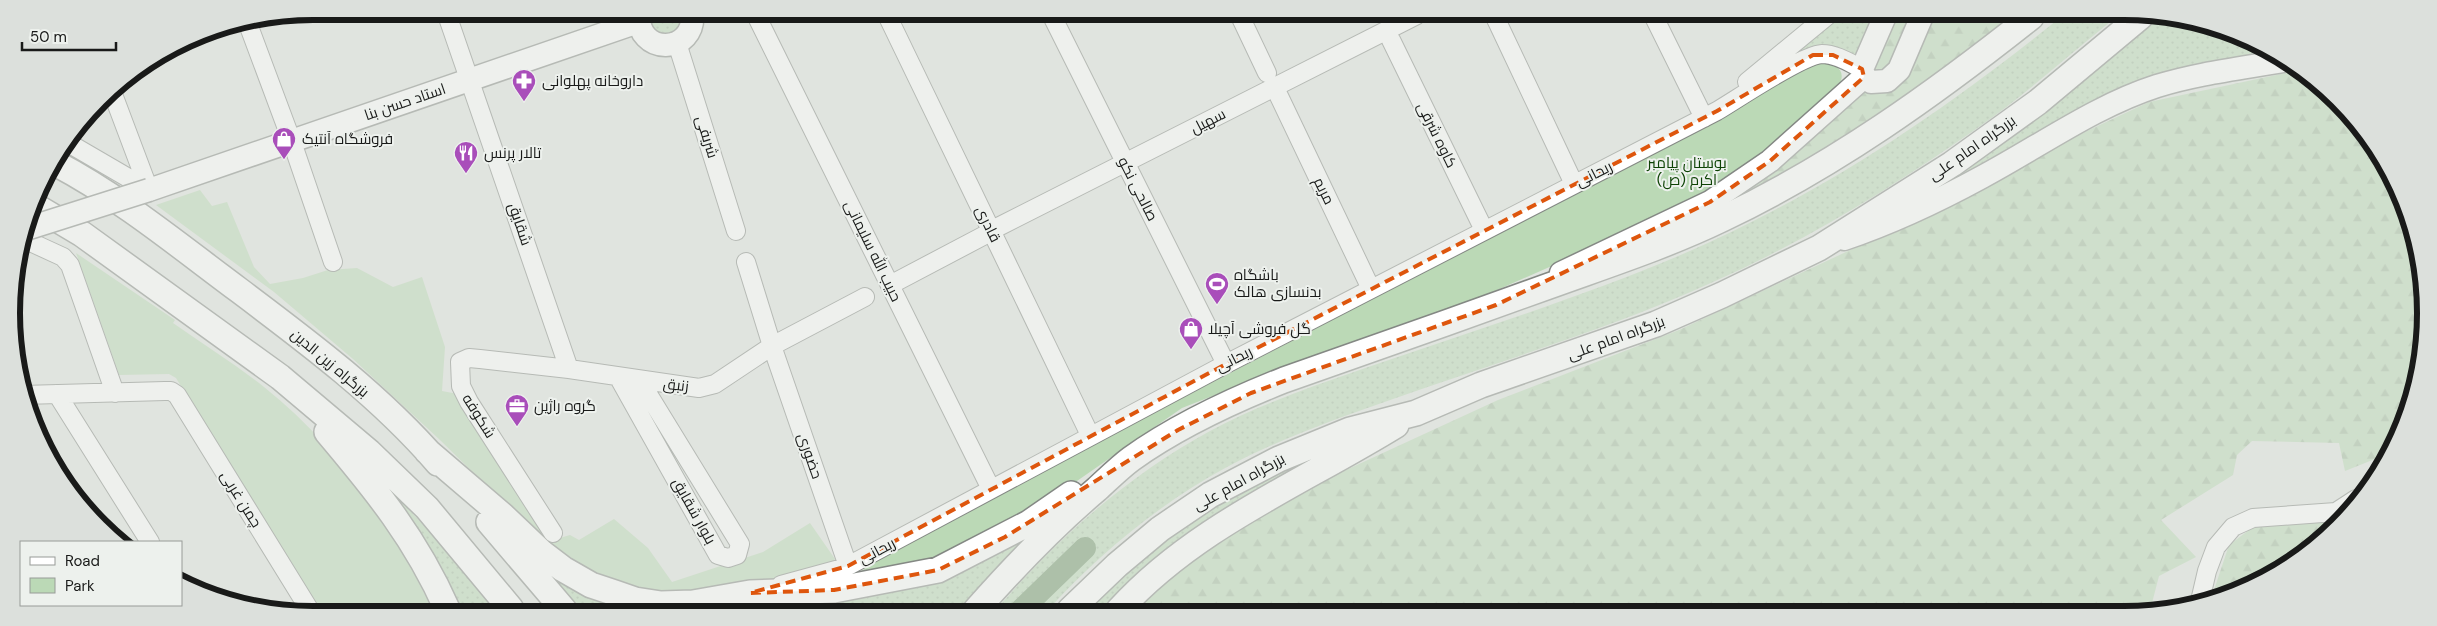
<svg xmlns="http://www.w3.org/2000/svg" width="2437" height="626" viewBox="0 0 2437 626" font-family="'DM Sans',Cairo,sans-serif">
	<defs>
		<pattern id="grass-dots" width="8" height="8" patternUnits="userSpaceOnUse" patternTransform="scale(1.25)"><rect width="8" height="8" fill="#bbd9b6"/><path d="M2 2h.1M6 6h.1" fill="none" stroke="#a0ba9c" stroke-width="1.8" stroke-linecap="round"/></pattern>
		<pattern id="forest-firs" width="22" height="20" patternUnits="userSpaceOnUse" patternTransform="scale(1.25)"><rect width="22" height="20" fill="#bbd9b6"/><path d="M5 1l3.5 6h-7zM16 11l3.5 6h-7z" fill="#a0ba9c"/></pattern>
	</defs>
	<rect width="100%" height="100%" fill="#e0e4df"/>
	<path fill="url(#grass-dots)" d="M 646,12 L 685,12 L 684,29 L 655,37 Z
		M 1839,16 L 1878,16 L 1855,59 L 1778,67 Z
		M 2061,17 L 2116,17 C 2070,54 2025,95 1976,129 C 1893,187 1806,241 1713,282 C 1610,329 1500,361 1393,399 C 1336,419 1279,439 1227,467 C 1160,503 1098,555 1048,610 L 996,610 C 1055,540 1129,475 1210,431 C 1243,413 1279,399 1314,386 C 1437,342 1563,305 1683,254 C 1824,193 1943,112 2061,17 Z
		M 2157,17 L 2183,17 L 2273,54 L 2230,63 L 1880,221 L 2008,140 Z
		M 1318,454 L 1109,610 L 1084,610 L 1135,559 L 1233,493 Z
		M 375,473 L 441,544 L 495,609 L 456,609 Z
		M 1074,496 L 965,610 L 707,610 L 832,595 Z
		M 509,530 L 644,610 L 576,610 Z"/>
	<path fill="url(#forest-firs)" d="M 1893,16 L 1915,16 L 1887,73 L 1874,71 L 1874,55 Z
		M 1927,16 L 2012,16 C 1961,57 1910,98 1854,133 C 1800,167 1744,195 1686,221 L 1862,88 L 1873,91 Z
		M 2300,70 L 2375,145 L 2420,254 L 2420,372 L 2390,453 L 2345,471 L 2339,443 L 2252,441 L 2237,455 L 2233,475 L 2161,520 L 2196,557 L 2159,576 L 2152,603 L 2104,612 L 1134,610 L 1179,565 L 1296,493 L 1498,400 L 1679,330 L 1893,230 L 2059,144 L 2149,102 Z
		M 2331,506 L 2334,527 L 2323,540 L 2257,584 L 2220,595 L 2214,590 L 2229,545 L 2273,512 Z"/>
	<path fill="#bbd9b6" d="M 1823,60 C 1836,65 1847,70 1839,85 L 1749,171 L 1554,265 L 1488,294 L 1388,333 L 1301,361 L 1182,408 L 1005,531 L 958,556 L 841,584 L 883,557 L 1184,397 L 1748,103 L 1793,73 Z
		M 200,190 L 212,206 L 227,202 L 254,267 L 270,284 L 303,278 L 328,270 L 357,268 L 393,287 L 422,277 L 445,347 L 442,391 L 458,394 L 553,540 L 570,535 L 579,540 L 614,519 L 648,548 L 672,582 L 763,552 L 810,523 L 835,559 L 831,564 L 754,585 L 649,594 L 592,576 L 551,549 L 440,440 L 353,359 L 274,292 L 156,205 Z
		M 76,253 L 175,320 L 173,323 C 203,344 235,364 264,387 C 338,446 392,524 432,609 L 316,609 L 176,378 L 169,374 L 119,375 Z"/>
	<g fill="none" stroke-linecap="round" stroke-linejoin="round">
		<path stroke="#6f9469" stroke-width="22" d="M 1021,610 L 1085,548"/>
		<g stroke="#848884" stroke-width="20">
			<path id="minor" d="M 446,12 L 569,369
				M 755,13 L 991,489
				M 886,13 L 1090,435
				M 1051,14 L 1226,364
				M 1239,14 L 1267,73
				M 1494,15 L 1574,184
				M 1653,15 L 1704,118
				M 248,24 L 292,142 L 333,262
				M 1391,40 L 1484,230
				M 677,43 L 736,231
				M 1747,82 L 1827,16
				M 111,89 L 149,190
				M 1278,94 L 1371,289
				M 70,144 L 149,190
				M 998,227 L 1417,15
				M 26,240 L 63,257 L 70,265 L 115,393
				M 746,262 L 772,346 L 848,566
				M 890,285 L 983,236
				M 619,378 L 718,555 L 728,558 L 737,555 L 740,544 L 640,381
				M 57,394 L 150,542
				M 23,395 L 165,391 L 171,391 L 177,395 L 309,609
				M 553,533 L 469,402 L 461,386 L 460,362 L 469,358 L 480,359 L 569,369 L 699,388 L 715,384 L 772,346 L 865,297
				M 781,585 L 847,567
				M 834,590 L 836,577 L 848,566 L 1226,364 L 1717,111 C 1739,98 1802,55 1822,54 C 1836,54 1850,63 1862,69
				M 2200,601 L 2207,571 L 2216,547 L 2233,527 L 2253,518 L 2336,512 L 2356,499"/>
		</g>
		<g stroke="#848884" stroke-width="25">
			<path id="major" d="M 639,12 C 635,57 697,55 692,12
				M 1885,16 L 1862,69 L 1864,77 L 1871,82 L 1887,81 L 1899,70 L 1922,16
				M 149,190 L 638,22
				M 1844,239 C 1891,223 1938,201 1982,177 C 2040,146 2095,106 2157,86 C 2199,73 2244,68 2288,60
				M 1561,273 L 1710,202 L 1770,161 L 1864,77"/>
		</g>
		<g stroke="#848884" stroke-width="28">
			<path id="highway" d="M 55,163 C 114,194 167,236 220,276 C 297,334 376,391 438,463
				M 35,206 L 82,234 L 280,377 L 369,452 L 427,508 L 511,609
				M 327,432 C 376,490 416,539 447,609
				M 427,451 L 503,516 L 542,553 L 563,569 L 591,585 L 615,593 L 635,600 L 661,604 L 693,603 L 750,593 L 834,590 L 938,570 L 1029,523 L 1071,494
				M 489,522 L 564,610
				M 976,610 C 1014,567 1053,526 1097,489 C 1108,479 1119,468 1131,459 C 1177,426 1231,401 1284,380 C 1372,349 1461,318 1549,286 C 1607,265 1666,246 1722,219 C 1835,165 1934,94 2031,17
				M 1070,610 L 1117,565 L 1160,529 L 1210,495 L 1279,459 L 1350,430 L 1416,413 L 1481,385 L 1656,324 L 1722,295 L 1819,248 L 1952,164 L 2038,102 L 2140,17
				M 1119,610 C 1194,527 1302,483 1396,425"/>
		</g>
		<use href="#minor" stroke="#fff" stroke-width="18"/>
		<use href="#major" stroke="#fff" stroke-width="22"/>
		<use href="#highway" stroke="#fff" stroke-width="25"/>
		<g stroke="#848884" stroke-width="25" stroke-linecap="butt">
			<path id="major-bridge" d="M 29,228 L 149,190"/>
		</g>
		<use href="#major-bridge" stroke="#fff" stroke-width="22"/>
	</g>
	<path d="M0 0H2437V626H0ZM 1813,55 L 1833,55 L 1862,69 L 1864,77 L 1770,161 L 1710,202 L 1496,305 L 1251,393 L 1178,430 L 1005,537 L 938,570 L 834,590 L 750,593 L 848,566 L 1226,364 L 1717,111 Z" fill="#e0e4df" fill-opacity=".55" fill-rule="evenodd"/>
	<path fill="none" stroke="#de560d" stroke-width="4" stroke-dasharray="10 6" stroke-linejoin="round" d="M 1813,55 L 1833,55 L 1862,69 L 1864,77 L 1770,161 L 1710,202 L 1496,305 L 1251,393 L 1178,430 L 1005,537 L 938,570 L 834,590 L 750,593 L 848,566 L 1226,364 L 1717,111 Z"/>
	<defs>
		<g id="pharmacy-pin" transform="scale(1.25)"><path d="M0 17L-7.5 6A9.5 9.5 0 1 1 7.5 6Z" fill="#a94eba" stroke="#edf1ed"/><path d="M-2-6h4v4h4v4h-4v4h-4v-4h-4v-4h4Z" fill="#fff"/></g>
		<g id="shop-pin" transform="scale(1.25)"><path d="M0 17L-7.5 6A9.5 9.5 0 1 1 7.5 6Z" fill="#a94eba" stroke="#edf1ed"/><path d="M-5-2.5h2.3a2.7 3.5 0 0 1 5.4 0H5L5.5 6h-11ZM-1.5-2.5h3a1.5 2.3 0 0 0-3 0Z" fill="#fff"/></g>
		<g id="restaurant-pin" transform="scale(1.25)"><path d="M0 17L-7.5 6A9.5 9.5 0 1 1 7.5 6Z" fill="#a94eba" stroke="#edf1ed"/><path d="M-5-6h1v4h1v-4h1v4h1v-4h1v5L-1.5 .5V6h-2V.5L-5-1ZM5-6V6H3V1.5H1.5Q1.5-4 5-6Z" fill="#fff"/></g>
		<g id="stadium-pin" transform="scale(1.25)"><path d="M0 17L-7.5 6A9.5 9.5 0 1 1 7.5 6Z" fill="#a94eba" stroke="#edf1ed"/><path d="M0-5a6.5 5 0 1 0 0 10a6.5 5 0 1 0 0-10ZM-3.5-1.8h7v3.6h-7Z" fill="#fff"/></g>
		<g id="office-pin" transform="scale(1.25)"><path d="M0 17L-7.5 6A9.5 9.5 0 1 1 7.5 6Z" fill="#a94eba" stroke="#edf1ed"/><path d="M-6-3h4V-5.5h4V-3h4V5H-6ZM-1-4.5V-3h2v-1.5ZM-6 0V1H6V0Z" fill="#fff"/></g>
	</defs>
	<g fill-rule="evenodd">
		<use href="#pharmacy-pin" x="524" y="81"/>
		<use href="#shop-pin" x="284" y="139"/>
		<use href="#restaurant-pin" x="466" y="153"/>
		<use href="#stadium-pin" x="1217" y="284"/>
		<use href="#shop-pin" x="1191" y="329"/>
		<use href="#office-pin" x="517" y="406"/>
	</g>
	<g text-anchor="middle" stroke-width="4" stroke-linejoin="round" paint-order="stroke">
		<g font-size="15" fill="#191a19" stroke="#edf1ed" text-anchor="start">
			<text x="542" y="86">داروخانه پهلوانی</text>
			<text x="302" y="144">فروشگاه آنتیک</text>
			<text x="484" y="158">تالار پرنس</text>
			<text x="1234" y="280">باشگاه<tspan x="1234" dy="17">بدنسازی هالک</tspan></text>
			<text x="1208" y="334">گل فروشی آچیلا</text>
			<text x="534" y="411">گروه راژین</text>
		</g>
		<g font-size="15" fill="#191a19" stroke="#edf1ed">
			<text transform="translate(405 102) rotate(-19)" y="5">استاد حسن بنا</text>
			<text transform="translate(1208 121) rotate(-27)" y="5">سهیل</text>
			<text transform="translate(1437 135) rotate(64)" y="5">کاوه شرقی</text>
			<text transform="translate(707 137) rotate(73)" y="5">شریفی</text>
			<text transform="translate(1972 148) rotate(-35)" y="5">بزرگراه امام علی</text>
			<text transform="translate(1594 174) rotate(-27)" y="5">ریحانی</text>
			<text transform="translate(1138 189) rotate(63)" y="5">صالحی نکو</text>
			<text transform="translate(1324 191) rotate(64)" y="5">مریم</text>
			<text transform="translate(520 224) rotate(71)" y="5">شقایق</text>
			<text transform="translate(988 224) rotate(64)" y="5">قادری</text>
			<text transform="translate(873 251) rotate(64)" y="5">حبیب الله سلیمانی</text>
			<text transform="translate(1616 338) rotate(-20)" y="5">بزرگراه امام علی</text>
			<text transform="translate(1234 359) rotate(-27)" y="5">ریحانی</text>
			<text transform="translate(330 363) rotate(40)" y="5">بزرگراه زین الدین</text>
			<text transform="translate(676 385) rotate(7)" y="5">زنبق</text>
			<text transform="translate(479 416) rotate(58)" y="5">شکوفه</text>
			<text transform="translate(810 456) rotate(71)" y="5">حضوری</text>
			<text transform="translate(1239 482) rotate(-29)" y="5">بزرگراه امام علی</text>
			<text transform="translate(241 499) rotate(58)" y="5">چمن غربی</text>
			<text transform="translate(694 511) rotate(61)" y="5">بلوار شقایق</text>
			<text transform="translate(877 551) rotate(-28)" y="5">ریحانی</text>
		</g>
		<g font-size="15" fill="#0e4305" stroke="#edf1ed">
			<text x="1687" y="168">بوستان پیامبر<tspan x="1687" dy="17">اکرم (ص)</tspan></text>
		</g>
	</g>
	<path d="M0 0H2437V626H0ZM313 20H2124A293 293 0 0 1 2417 313V313A293 293 0 0 1 2124 606H313A293 293 0 0 1 20 313V313A293 293 0 0 1 313 20Z" fill="#dce0dc" fill-rule="evenodd"/>
	<path fill="none" stroke="#191a19" stroke-width="6" d="M313 20H2124A293 293 0 0 1 2417 313V313A293 293 0 0 1 2124 606H313A293 293 0 0 1 20 313V313A293 293 0 0 1 313 20Z"/>
	<rect x="20" y="541" width="162" height="65" fill="#edf1ed" stroke="#989b98"/>
	<rect x="30" y="557" width="25" height="8" fill="#ffffff" stroke="#989b98"/>
	<text x="65" y="566" font-size="15" fill="#191a19">Road</text>
	<rect x="30" y="578" width="25" height="15" fill="#bbd9b6" stroke="#989b98"/>
	<text x="65" y="591" font-size="15" fill="#191a19">Park</text>
	<path d="M22 42v8h94v-8" fill="none" stroke="#191a19" stroke-width="2.5"/>
	<text x="30" y="42" font-size="15" fill="#191a19" stroke="#edf1ed" stroke-width="4" paint-order="stroke">50 m</text>
</svg>
